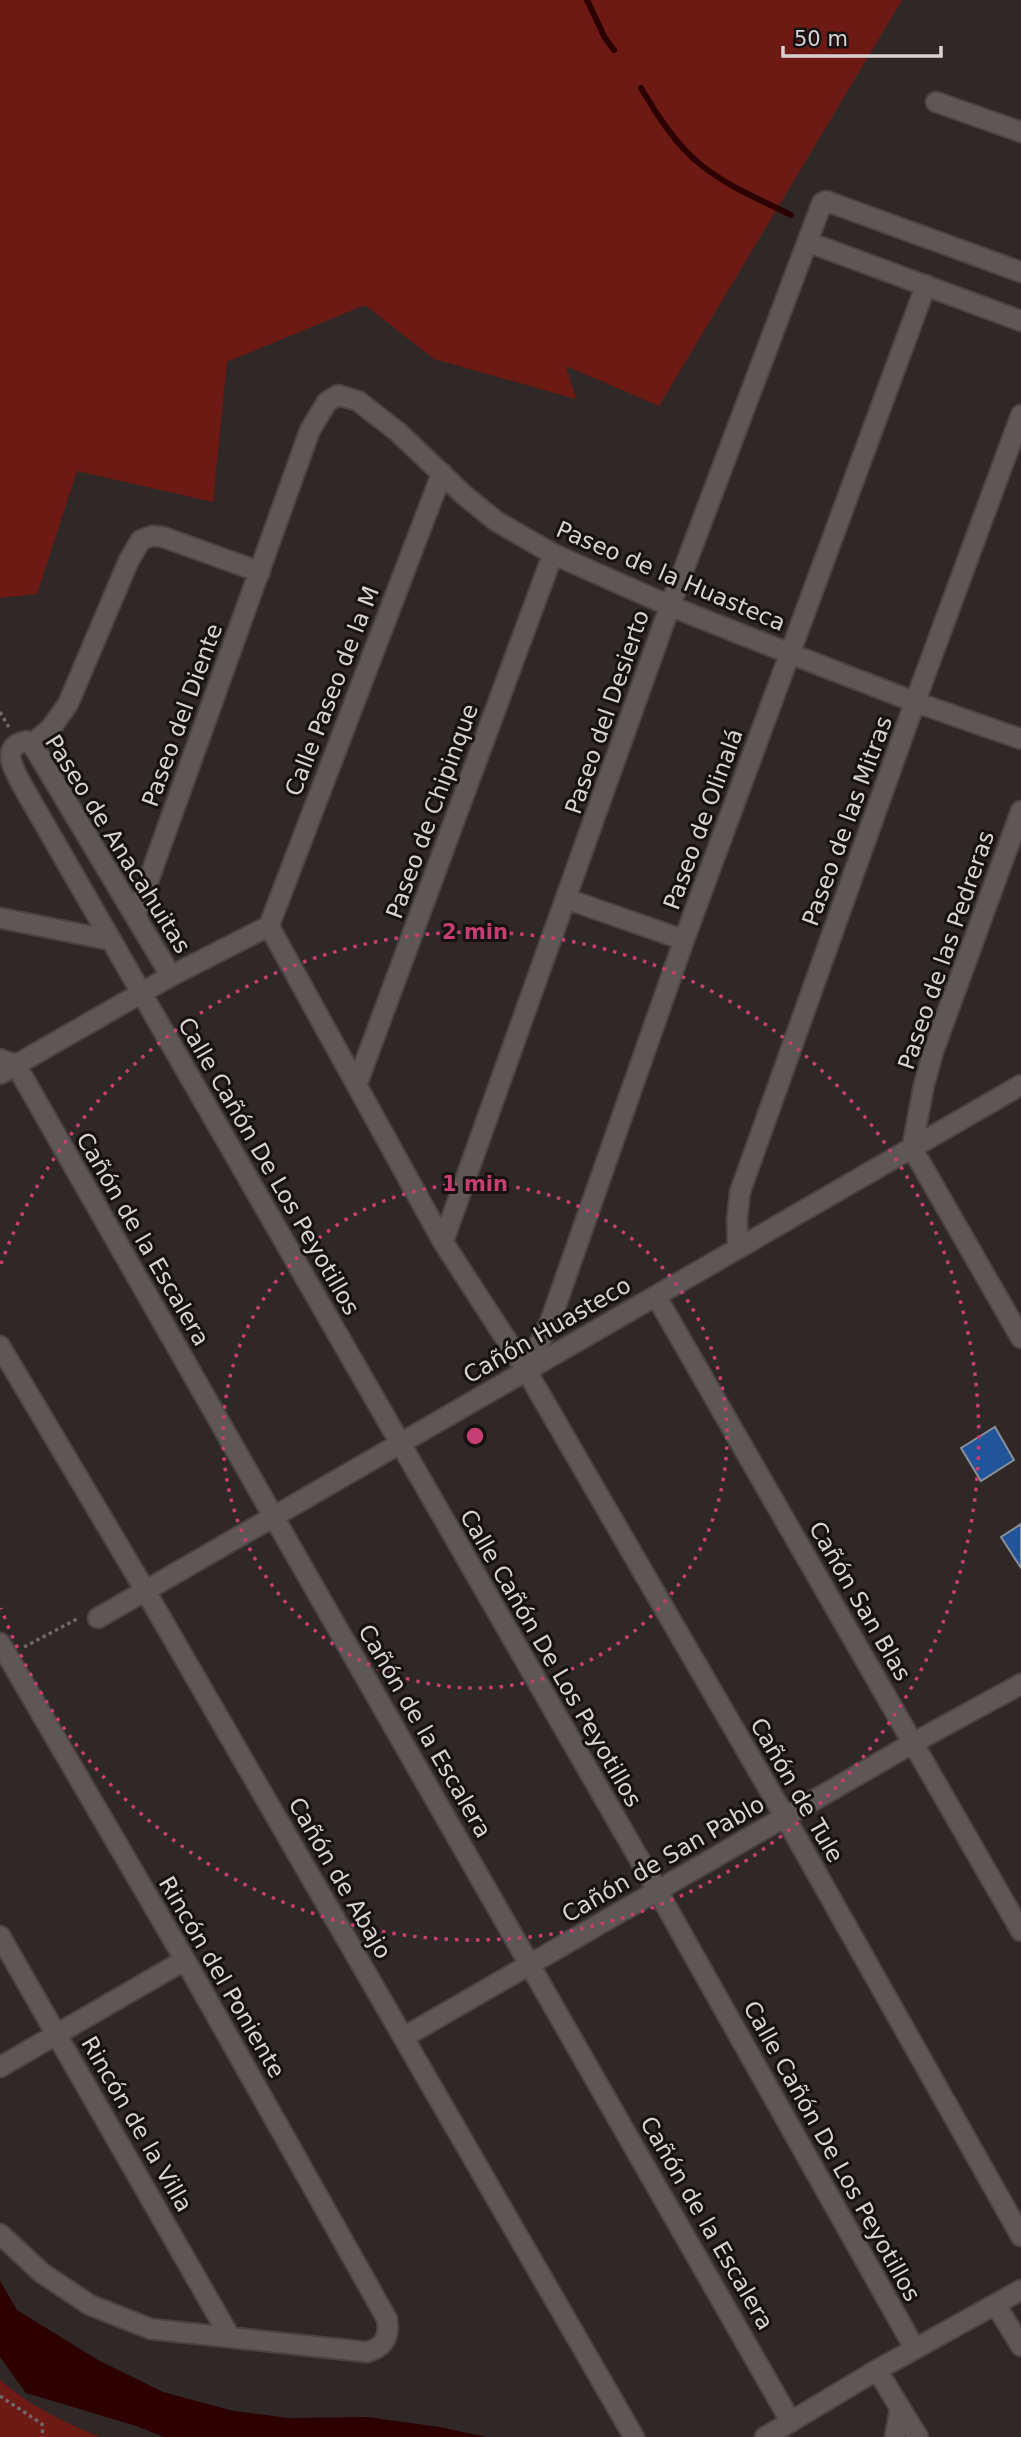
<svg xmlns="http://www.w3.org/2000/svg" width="1021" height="2437" viewBox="0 0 1021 2437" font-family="'DejaVu Sans',sans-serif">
	<rect width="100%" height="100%" fill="#2f2827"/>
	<path fill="#6c1a13" d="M 0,0 L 902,0 L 659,406 L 566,366 L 576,399 L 434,359 L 365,305 L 227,362 L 213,502 L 77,471 L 37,594 L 0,598 Z
		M 0,2380 C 28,2404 66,2424 101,2437 L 0,2437 Z"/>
	<path fill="#2e0101" d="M 0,2281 L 17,2310 L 98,2360 L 163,2392 L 234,2411 L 289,2418 L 367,2417 L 440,2427 L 486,2437 L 164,2437 L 136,2426 L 26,2393 L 0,2357 Z"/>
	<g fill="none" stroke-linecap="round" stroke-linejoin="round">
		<path stroke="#2e0101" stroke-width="6" d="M 587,0 L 605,38 L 614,50
			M 641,88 C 657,115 676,145 701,165 C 727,186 761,200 791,215"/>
	</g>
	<path fill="#20559a" stroke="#8a8f95" stroke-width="2" d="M 995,1427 L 1014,1460 L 981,1481 L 961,1448 Z
		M 1021,1524 L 1021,1568 L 1001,1537 Z"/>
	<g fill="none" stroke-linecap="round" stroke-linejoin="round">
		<g stroke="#494443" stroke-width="23">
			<path id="minor" d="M 936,102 L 1021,132
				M 808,242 L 1021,321
				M 32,744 L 51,728 L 68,704 L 129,560 L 141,540 L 152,536 L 163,537 L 260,572
				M 1021,811 L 933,1052 L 924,1085 L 912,1148 L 1021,1338
				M 567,899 L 684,940
				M 136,915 L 310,430 L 327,402 L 338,395 L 358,401 L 398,432 L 464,495 L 496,521 L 553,554 L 670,606 L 791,654 L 915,702 L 1021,739
				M 0,918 L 110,940
				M 269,926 L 443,1242 L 526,1370 L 785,1817 L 1021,2236
				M 269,926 L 442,473
				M 171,976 L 32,744 L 26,741 C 0,747 13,768 22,785 L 657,1890 L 915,2349
				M 0,1059 L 16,1065 C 273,1518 534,1968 791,2422
				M 0,1074 L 171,976 L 269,926
				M 357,1084 L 553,554
				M 443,1242 L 670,606 L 822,203 L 826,201 L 1021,272
				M 738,1248 L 737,1220 L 740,1192 L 915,702 L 1021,415
				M 656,1296 L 1021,1931
				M 0,1346 L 145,1590 L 634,2437
				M 526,1370 L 550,1322 L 684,940 L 926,285
				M 98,1618 L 1021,1085
				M 0,1643 L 185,1960 L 387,2319 C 390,2337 384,2347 367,2352 L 151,2329 L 90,2305 L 42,2273 L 0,2234
				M 0,1936 L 230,2337
				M 404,2037 L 913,1743 L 1021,1684
				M 0,2067 L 185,1960
				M 996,2305 L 1021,2346
				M 877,2370 L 918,2437
				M 765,2437 L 877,2370 L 1021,2290
				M 895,2437 L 900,2408"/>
		</g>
		<path stroke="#6e6867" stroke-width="3.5" stroke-dasharray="3.5 3.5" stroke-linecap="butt" d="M 0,712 L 10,729
			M 24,1647 L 79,1618
			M 0,2396 L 42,2424 L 43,2437"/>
		<use href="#minor" stroke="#5f5756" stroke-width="19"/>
	</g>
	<g fill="none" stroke="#c73e73" stroke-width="3.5" stroke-dasharray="3.5 7">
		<circle cx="475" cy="1436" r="252"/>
		<path d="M1 1264A504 504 0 1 1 1 1608"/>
	</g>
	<g text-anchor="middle" stroke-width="6" stroke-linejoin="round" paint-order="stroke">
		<g font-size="23" fill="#d9d4d3" stroke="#151211">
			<text transform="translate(671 576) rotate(23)" y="8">Paseo de la Huasteca</text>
			<text transform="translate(332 691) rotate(-69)" y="8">Calle Paseo de la M</text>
			<text transform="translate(607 712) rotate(-71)" y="8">Paseo del Desierto</text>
			<text transform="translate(182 715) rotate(-70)" y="8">Paseo del Diente</text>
			<text transform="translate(432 811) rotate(-70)" y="8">Paseo de Chipinque</text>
			<text transform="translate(703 819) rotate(-70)" y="8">Paseo de Olinalá</text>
			<text transform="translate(847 821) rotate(-70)" y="8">Paseo de las Mitras</text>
			<text transform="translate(118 844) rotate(58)" y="8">Paseo de Anacahuitas</text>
			<text transform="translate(946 950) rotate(-71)" y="8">Paseo de las Pedreras</text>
			<text transform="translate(269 1166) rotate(60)" y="8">Calle Cañón De Los Peyotillos</text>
			<text transform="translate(143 1239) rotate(60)" y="8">Cañón de la Escalera</text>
			<text transform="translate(547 1330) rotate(-30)" y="8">Cañón Huasteco</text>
			<text transform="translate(860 1601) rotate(60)" y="8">Cañón San Blas</text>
			<text transform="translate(551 1658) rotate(60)" y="8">Calle Cañón De Los Peyotillos</text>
			<text transform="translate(425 1731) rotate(60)" y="8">Cañón de la Escalera</text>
			<text transform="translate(797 1790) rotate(60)" y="8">Cañón de Tule</text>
			<text transform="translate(663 1859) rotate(-30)" y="8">Cañón de San Pablo</text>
			<text transform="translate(340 1878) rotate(60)" y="8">Cañón de Abajo</text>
			<text transform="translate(222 1977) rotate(60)" y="8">Rincón del Poniente</text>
			<text transform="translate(137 2124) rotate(60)" y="8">Rincón de la Villa</text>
			<text transform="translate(832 2151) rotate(61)" y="8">Calle Cañón De Los Peyotillos</text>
			<text transform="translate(707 2223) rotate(60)" y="8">Cañón de la Escalera</text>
		</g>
	</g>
	<circle cx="475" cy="1436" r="10" fill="#c73e73" stroke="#151211" stroke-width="3.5"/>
	<g font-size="21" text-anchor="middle" font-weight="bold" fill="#c73e73" stroke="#151211" stroke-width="6" stroke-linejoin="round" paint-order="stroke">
		<text x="475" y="939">2 min</text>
		<text x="475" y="1191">1 min</text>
	</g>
	<path d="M783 46v10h158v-10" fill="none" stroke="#d9d4d3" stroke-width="3.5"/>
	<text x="794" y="46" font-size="21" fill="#d9d4d3" stroke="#151211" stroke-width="5" paint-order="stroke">50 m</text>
</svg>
